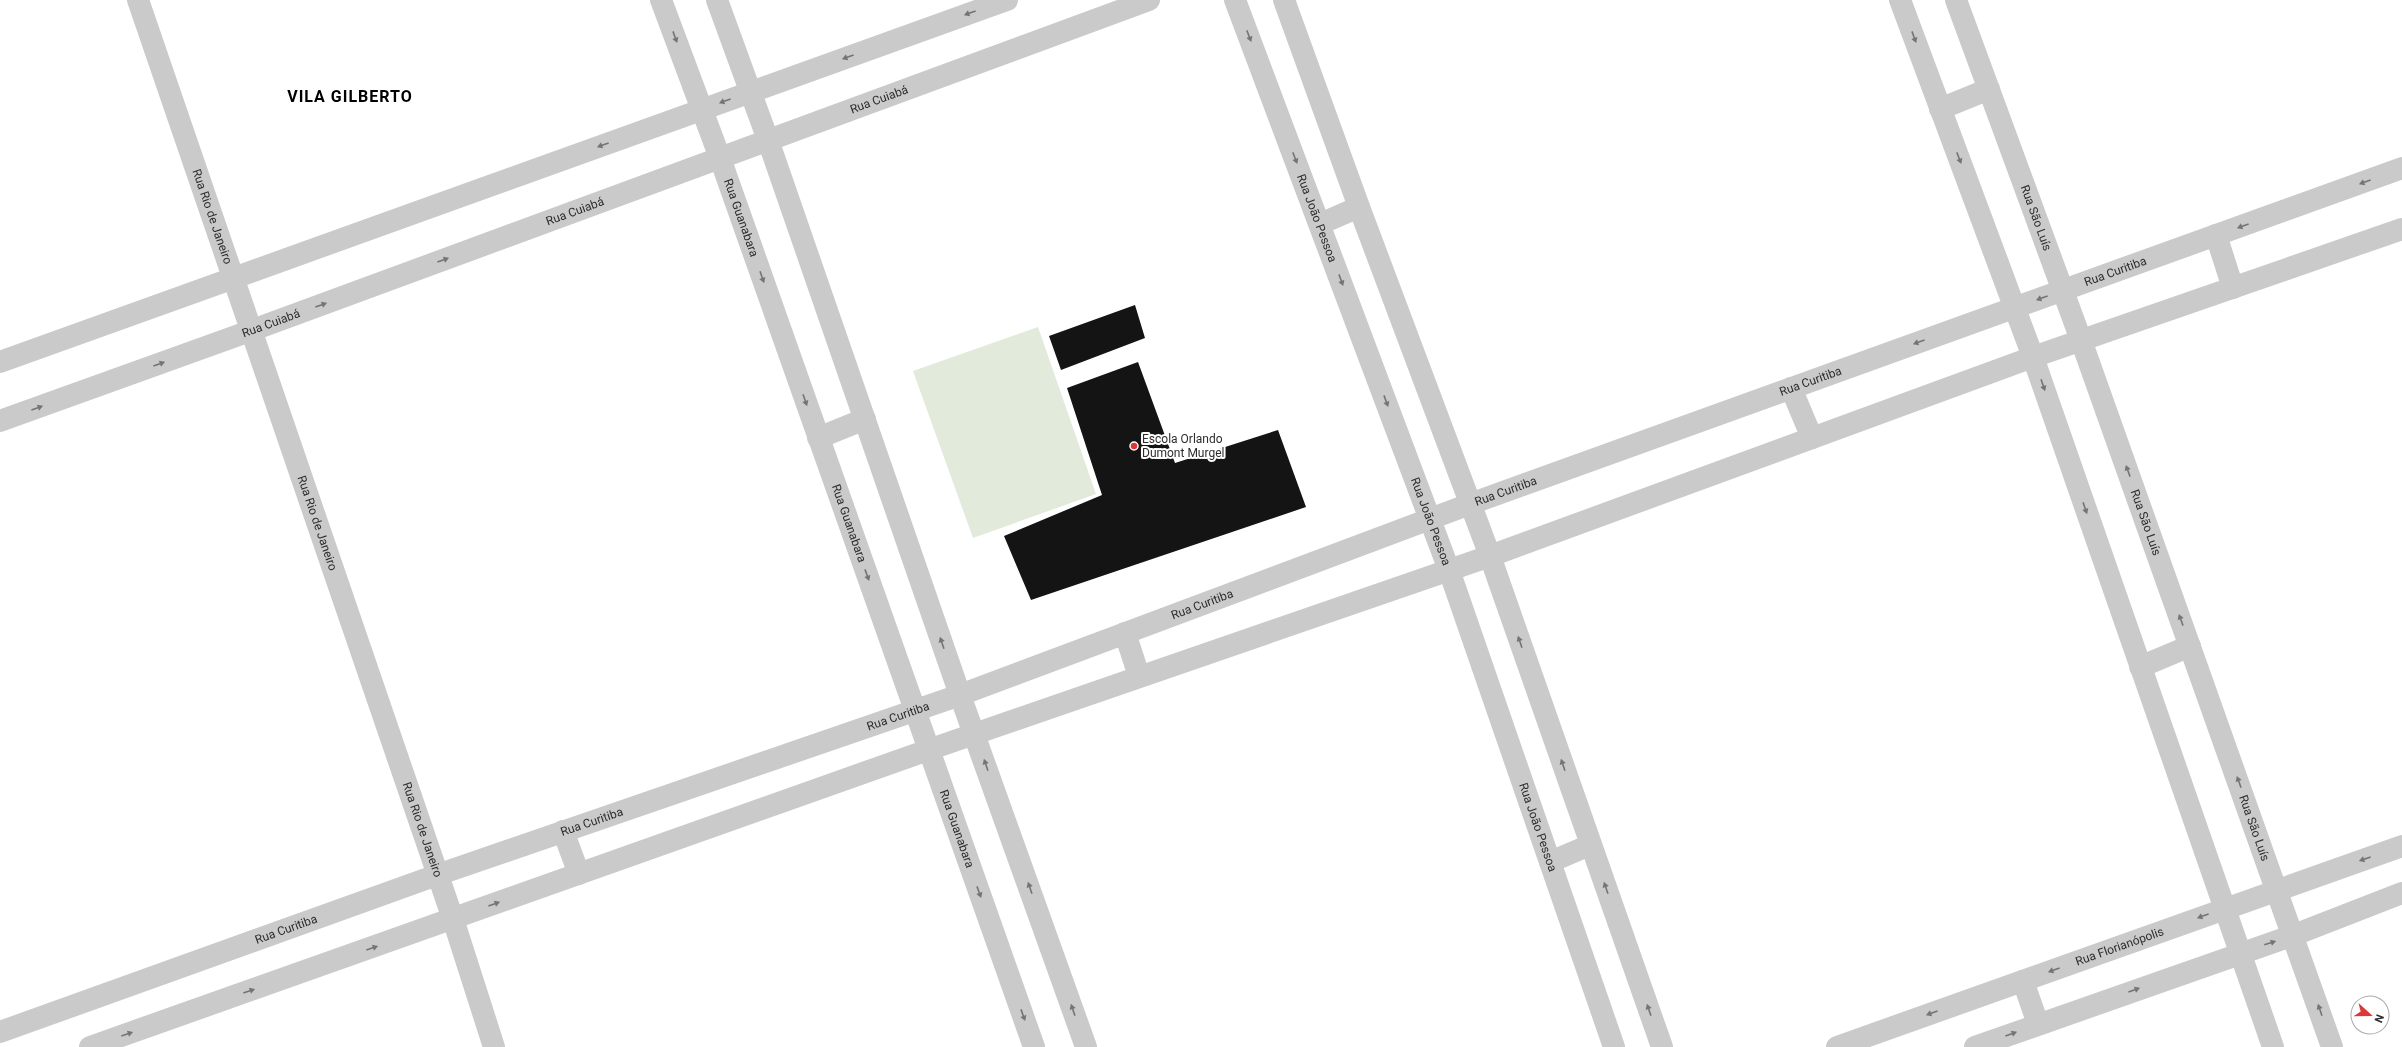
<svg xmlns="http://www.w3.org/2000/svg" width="2402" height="1047" viewBox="0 0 2402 1047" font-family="Roboto,sans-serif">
	<rect width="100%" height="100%" fill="#fff"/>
	<path fill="#e2eadb" d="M 1038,327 L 1096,494 L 973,538 L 913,371 Z"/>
	<path fill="#141414" d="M 1135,305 L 1145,338 L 1061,370 L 1049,336 Z
		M 1138,362 L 1175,463 L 1278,430 L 1306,507 L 1031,600 L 1004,536 L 1102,495 L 1067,388 Z"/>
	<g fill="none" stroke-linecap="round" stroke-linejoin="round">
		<g stroke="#cacaca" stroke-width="22">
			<path id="s1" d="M 138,0 L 453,919 L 494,1047"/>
			<path id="s2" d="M 661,0 L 720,158 L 1034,1047"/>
			<path d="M 717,0 L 768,140 L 960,695 L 1086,1047"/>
			<path id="s3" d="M 1235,0 L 1449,570 L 1614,1047"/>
			<path d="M 1284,0 L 1359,207 L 1490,556 L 1662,1047"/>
			<path d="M 1900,0 L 2033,357 L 2273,1047"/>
			<path id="s4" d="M 1956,0 L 2081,340 L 2332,1047"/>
			<path d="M 1940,109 L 1989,89"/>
			<path d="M 1320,224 L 1359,207"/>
			<path d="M 2216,235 L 2233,288"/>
			<path d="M 0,362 L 1007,0"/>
			<path d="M 1791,388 L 1812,438"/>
			<path id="s5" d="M 0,421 L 250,331 L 1149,0"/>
			<path d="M 818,438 L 865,419"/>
			<path d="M 1125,633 L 1139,676"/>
			<path d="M 2140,667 L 2190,646"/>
			<path d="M 563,831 L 579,874"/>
			<path d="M 1550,862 L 1590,845"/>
			<path d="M 2023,981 L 2038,1024"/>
			<path id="s6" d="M 0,1032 L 437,875 L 960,695 L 1470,504 L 2402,168"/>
			<path d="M 90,1047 L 928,750 L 1490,556 L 2033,357 L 2402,229"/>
			<path id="s7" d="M 1837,1047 L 2402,846"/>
			<path d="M 1975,1047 L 2294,935 L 2402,893"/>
		</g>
	</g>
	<defs><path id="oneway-solid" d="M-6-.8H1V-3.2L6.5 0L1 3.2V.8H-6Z"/></defs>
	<g fill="#747474">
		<use href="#oneway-solid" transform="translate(970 13) rotate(160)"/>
		<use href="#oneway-solid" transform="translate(1249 36) rotate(69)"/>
		<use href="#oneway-solid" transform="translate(675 37) rotate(70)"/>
		<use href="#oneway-solid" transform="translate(1914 37) rotate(70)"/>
		<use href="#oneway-solid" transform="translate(848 57) rotate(160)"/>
		<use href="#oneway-solid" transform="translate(725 101) rotate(160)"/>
		<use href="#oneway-solid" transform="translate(603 145) rotate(160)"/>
		<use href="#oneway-solid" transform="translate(1295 158) rotate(69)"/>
		<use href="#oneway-solid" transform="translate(1959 158) rotate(69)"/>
		<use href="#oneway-solid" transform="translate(2365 182) rotate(160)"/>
		<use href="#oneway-solid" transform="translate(2243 226) rotate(160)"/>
		<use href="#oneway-solid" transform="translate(443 260) rotate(-20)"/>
		<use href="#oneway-solid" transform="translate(762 277) rotate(71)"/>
		<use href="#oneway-solid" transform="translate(1341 280) rotate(70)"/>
		<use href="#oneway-solid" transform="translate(2042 298) rotate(160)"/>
		<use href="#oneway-solid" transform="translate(321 305) rotate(-20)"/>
		<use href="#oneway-solid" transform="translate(1919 342) rotate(160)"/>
		<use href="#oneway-solid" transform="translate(159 364) rotate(-20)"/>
		<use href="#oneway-solid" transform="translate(2043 385) rotate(71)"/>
		<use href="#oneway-solid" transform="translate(805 400) rotate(71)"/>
		<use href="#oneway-solid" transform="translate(1386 401) rotate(70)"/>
		<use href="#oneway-solid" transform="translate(37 408) rotate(-20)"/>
		<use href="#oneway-solid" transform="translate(2128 471) rotate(-110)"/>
		<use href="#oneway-solid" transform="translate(2085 508) rotate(71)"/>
		<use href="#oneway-solid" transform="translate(867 575) rotate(70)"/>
		<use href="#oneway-solid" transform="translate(2181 620) rotate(-110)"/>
		<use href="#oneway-solid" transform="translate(1520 642) rotate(-109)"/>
		<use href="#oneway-solid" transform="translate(942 643) rotate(-109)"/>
		<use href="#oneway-solid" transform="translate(986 765) rotate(-109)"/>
		<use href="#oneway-solid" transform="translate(1563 765) rotate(-109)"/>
		<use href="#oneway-solid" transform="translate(2239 782) rotate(-110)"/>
		<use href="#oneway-solid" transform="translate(2365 859) rotate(161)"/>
		<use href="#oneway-solid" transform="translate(1030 888) rotate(-109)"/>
		<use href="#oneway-solid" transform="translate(1606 888) rotate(-109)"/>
		<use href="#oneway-solid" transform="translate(979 892) rotate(70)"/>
		<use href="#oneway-solid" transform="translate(494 904) rotate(-20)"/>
		<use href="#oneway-solid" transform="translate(2203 916) rotate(160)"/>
		<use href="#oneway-solid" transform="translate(2270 943) rotate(-18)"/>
		<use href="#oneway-solid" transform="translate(372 948) rotate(-19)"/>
		<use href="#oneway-solid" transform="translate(2054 970) rotate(160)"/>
		<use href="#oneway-solid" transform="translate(2134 990) rotate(-20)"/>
		<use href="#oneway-solid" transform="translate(249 991) rotate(-19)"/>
		<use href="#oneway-solid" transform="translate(1073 1010) rotate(-109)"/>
		<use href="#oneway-solid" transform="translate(1649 1010) rotate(-109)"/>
		<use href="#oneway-solid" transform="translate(2320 1010) rotate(-109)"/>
		<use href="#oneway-solid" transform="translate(1932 1013) rotate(160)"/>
		<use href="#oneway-solid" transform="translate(1023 1015) rotate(70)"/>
		<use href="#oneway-solid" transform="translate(127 1034) rotate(-19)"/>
		<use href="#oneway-solid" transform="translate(2011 1034) rotate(-20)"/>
	</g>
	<circle fill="#dc3837" stroke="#fff" stroke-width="1.5" cx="1134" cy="446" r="4"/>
	<g text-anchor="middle" stroke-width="4" stroke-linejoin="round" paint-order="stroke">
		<g font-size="12" fill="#2d2d2d" stroke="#fff">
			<text dy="4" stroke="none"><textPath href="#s5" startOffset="936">Rua Cuiabá</textPath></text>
			<text dy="4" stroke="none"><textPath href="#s5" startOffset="612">Rua Cuiabá</textPath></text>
			<text dy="4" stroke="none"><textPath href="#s1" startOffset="229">Rua Rio de Janeiro</textPath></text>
			<text dy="4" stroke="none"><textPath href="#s2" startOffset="232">Rua Guanabara</textPath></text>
			<text dy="4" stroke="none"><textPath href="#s3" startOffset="233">Rua João Pessoa</textPath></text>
			<text dy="4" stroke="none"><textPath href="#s4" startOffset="232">Rua São Luís</textPath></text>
			<text dy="4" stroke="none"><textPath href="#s6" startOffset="2248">Rua Curitiba</textPath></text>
			<text dy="4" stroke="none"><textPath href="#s5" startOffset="288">Rua Cuiabá</textPath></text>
			<text dy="4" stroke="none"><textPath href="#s6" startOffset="1924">Rua Curitiba</textPath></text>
			<text dy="4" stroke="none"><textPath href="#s6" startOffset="1600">Rua Curitiba</textPath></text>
			<text dy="4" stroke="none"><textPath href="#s3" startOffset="557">Rua João Pessoa</textPath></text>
			<text dy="4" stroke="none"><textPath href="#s1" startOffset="553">Rua Rio de Janeiro</textPath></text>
			<text dy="4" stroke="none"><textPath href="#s2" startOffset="556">Rua Guanabara</textPath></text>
			<text dy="4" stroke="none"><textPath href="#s4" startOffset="556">Rua São Luís</textPath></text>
			<text dy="4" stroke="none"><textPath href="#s6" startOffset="1276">Rua Curitiba</textPath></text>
			<text dy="4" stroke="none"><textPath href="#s6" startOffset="952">Rua Curitiba</textPath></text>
			<text dy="4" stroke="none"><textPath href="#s6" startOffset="628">Rua Curitiba</textPath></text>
			<text dy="4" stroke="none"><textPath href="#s3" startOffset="881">Rua João Pessoa</textPath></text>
			<text dy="4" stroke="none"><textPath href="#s4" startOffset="880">Rua São Luís</textPath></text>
			<text dy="4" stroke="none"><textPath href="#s2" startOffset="880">Rua Guanabara</textPath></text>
			<text dy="4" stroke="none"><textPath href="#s1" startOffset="877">Rua Rio de Janeiro</textPath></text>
			<text dy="4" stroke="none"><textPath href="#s6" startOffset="304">Rua Curitiba</textPath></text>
			<text dy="4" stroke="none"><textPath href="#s7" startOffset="300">Rua Florianópolis</textPath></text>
		</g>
		<g font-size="12" fill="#2d2d2d" stroke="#fff" text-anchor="start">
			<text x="1142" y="443">Escola Orlando<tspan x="1142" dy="14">Dumont Murgel</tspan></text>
		</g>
		<g font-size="16" font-weight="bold" letter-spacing="1" fill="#000" stroke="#fff">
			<text x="350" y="102">VILA GILBERTO</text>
		</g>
	</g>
	<g transform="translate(2370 1015) rotate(111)"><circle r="19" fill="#ffffff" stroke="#ababab"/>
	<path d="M0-3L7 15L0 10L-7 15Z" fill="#dc3837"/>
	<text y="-6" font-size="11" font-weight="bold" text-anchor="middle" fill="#2d2d2d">N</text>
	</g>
</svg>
